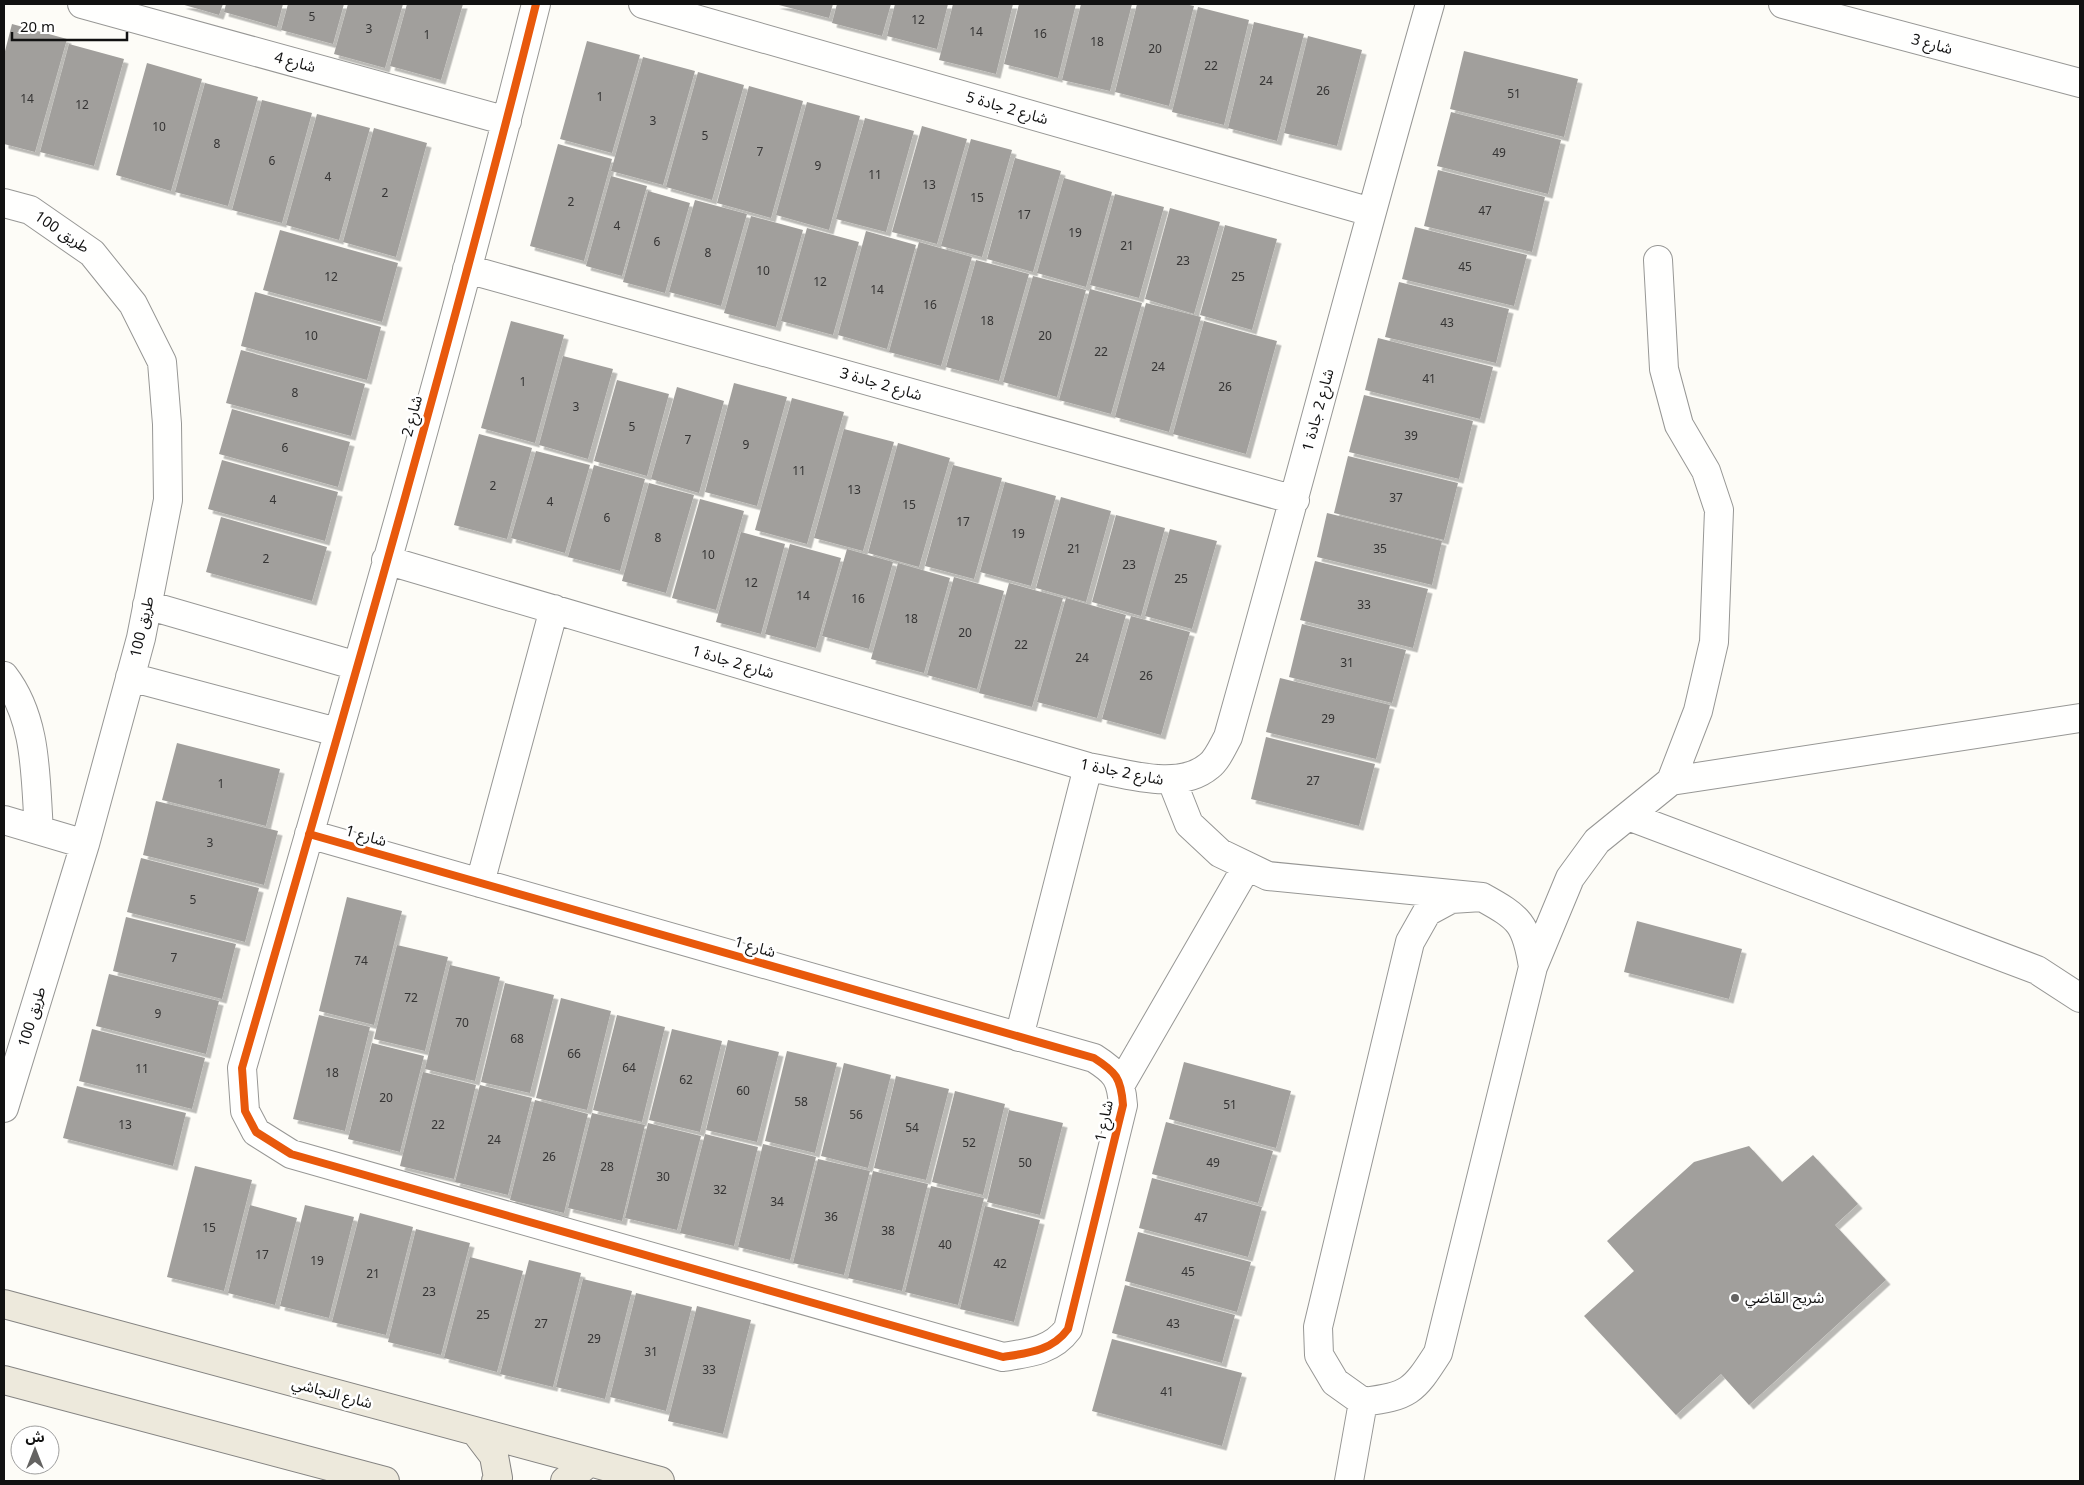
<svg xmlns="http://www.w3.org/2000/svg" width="2084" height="1485" viewBox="0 0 2084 1485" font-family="Georgia,'Noto Sans Arabic',serif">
	<defs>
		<filter id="shadow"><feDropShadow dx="4.5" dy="4.5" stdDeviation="0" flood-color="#0004"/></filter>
	</defs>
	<rect width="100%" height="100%" fill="#fdfcf7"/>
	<path fill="#a19f9c" filter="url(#shadow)" d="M 181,4 L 223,4 L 219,15 Z
		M 226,4 L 283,4 L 277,27 L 224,12 Z
		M 288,4 L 344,4 L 333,44 L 281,30 Z
		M 348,4 L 403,4 L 385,68 L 334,54 Z
		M 407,4 L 463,4 L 441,80 L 390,66 Z
		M 775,4 L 833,4 L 829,18 Z
		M 837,4 L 891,4 L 882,36 L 832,23 Z
		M 895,4 L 948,4 L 937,49 L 887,36 Z
		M 953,4 L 1013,4 L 996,74 L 939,60 Z
		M 1019,4 L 1076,4 L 1058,78 L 1004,64 Z
		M 1081,4 L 1132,4 L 1110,91 L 1062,80 Z
		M 1137,4 L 1185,4 L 1194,6 L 1169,106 L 1115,92 Z
		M 1198,7 L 1249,20 L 1224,125 L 1172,112 Z
		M 1254,22 L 1304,34 L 1277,141 L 1228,128 Z
		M 12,24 L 67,39 L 35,152 L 4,144 L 4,55 Z
		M 1308,36 L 1362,50 L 1337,146 L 1284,133 Z
		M 587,41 L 640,55 L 612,153 L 560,139 Z
		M 69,44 L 124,59 L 94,166 L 40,152 Z
		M 1464,51 L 1578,79 L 1564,137 L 1450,109 Z
		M 643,57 L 695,71 L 663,185 L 611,171 Z
		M 147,63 L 202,79 L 171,191 L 116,175 Z
		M 698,72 L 744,85 L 712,200 L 666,187 Z
		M 205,83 L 258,97 L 228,206 L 175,192 Z
		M 749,86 L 803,101 L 771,218 L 717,203 Z
		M 262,100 L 312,113 L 282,223 L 232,210 Z
		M 807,102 L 860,116 L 829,230 L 776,215 Z
		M 1451,112 L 1561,140 L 1548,194 L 1437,166 Z
		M 317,114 L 370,128 L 339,240 L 286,225 Z
		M 865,118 L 914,131 L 886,232 L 836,219 Z
		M 922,126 L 967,139 L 937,244 L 892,232 Z
		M 374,128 L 427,143 L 396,257 L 343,242 Z
		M 971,139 L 1012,150 L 982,257 L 941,246 Z
		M 558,144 L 612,159 L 584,261 L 530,246 Z
		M 1015,158 L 1061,171 L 1033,272 L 987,259 Z
		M 1438,170 L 1545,197 L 1532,252 L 1424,226 Z
		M 611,176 L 647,186 L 622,276 L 586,266 Z
		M 1064,178 L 1112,192 L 1086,287 L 1037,273 Z
		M 648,191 L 690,203 L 665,293 L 623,282 Z
		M 1115,194 L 1164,207 L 1139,298 L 1090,285 Z
		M 695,200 L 747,214 L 721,306 L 669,292 Z
		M 1170,208 L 1220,222 L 1194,314 L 1145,299 Z
		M 751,216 L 803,230 L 776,327 L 724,313 Z
		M 1225,225 L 1277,239 L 1252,330 L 1200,315 Z
		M 1415,227 L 1527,255 L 1514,306 L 1402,279 Z
		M 807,228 L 859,242 L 833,335 L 781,321 Z
		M 280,230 L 398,263 L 382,322 L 263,290 Z
		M 866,231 L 916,245 L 887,349 L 838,335 Z
		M 919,242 L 972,257 L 941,366 L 889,352 Z
		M 976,260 L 1029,274 L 999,381 L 946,367 Z
		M 1033,276 L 1086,290 L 1057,397 L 1003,382 Z
		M 1399,282 L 1509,309 L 1496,363 L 1385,337 Z
		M 1090,289 L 1142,303 L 1111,414 L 1059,400 Z
		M 255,292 L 381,327 L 367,380 L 241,346 Z
		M 1146,303 L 1201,317 L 1169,432 L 1115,417 Z
		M 511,321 L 564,335 L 535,443 L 481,428 Z
		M 1204,321 L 1277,341 L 1246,454 L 1173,434 Z
		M 1378,338 L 1493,367 L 1480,419 L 1365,390 Z
		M 241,350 L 365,384 L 351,436 L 226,403 Z
		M 563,356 L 613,369 L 588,459 L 539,445 Z
		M 617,380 L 669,394 L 647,476 L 594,461 Z
		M 734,383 L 787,397 L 757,506 L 705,492 Z
		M 677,387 L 724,401 L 699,493 L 651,479 Z
		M 1364,395 L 1473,421 L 1459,479 L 1349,452 Z
		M 792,398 L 844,412 L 807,544 L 755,530 Z
		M 232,409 L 350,442 L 338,487 L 219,454 Z
		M 844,429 L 894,442 L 863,551 L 814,538 Z
		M 479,434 L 532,448 L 507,539 L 454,525 Z
		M 898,443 L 950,458 L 919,567 L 868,553 Z
		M 536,451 L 590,465 L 565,553 L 511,538 Z
		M 1348,456 L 1458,483 L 1444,540 L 1334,513 Z
		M 222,460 L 338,492 L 325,541 L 208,509 Z
		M 594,465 L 645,479 L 620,571 L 568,557 Z
		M 953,465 L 1002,478 L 974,579 L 925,566 Z
		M 1005,482 L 1056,496 L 1031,586 L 980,572 Z
		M 649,483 L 694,495 L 666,593 L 622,581 Z
		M 1061,497 L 1111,511 L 1086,602 L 1036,588 Z
		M 700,499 L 744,511 L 716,610 L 672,598 Z
		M 1327,513 L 1442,541 L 1432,585 L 1317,557 Z
		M 1116,515 L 1165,528 L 1141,616 L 1092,602 Z
		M 221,517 L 327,547 L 312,601 L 206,572 Z
		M 1170,529 L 1217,541 L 1192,629 L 1145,616 Z
		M 741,532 L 785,544 L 761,634 L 716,622 Z
		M 790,544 L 841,558 L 816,648 L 765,634 Z
		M 847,549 L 893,562 L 869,649 L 822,636 Z
		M 1315,561 L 1428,589 L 1413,648 L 1300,620 Z
		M 898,563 L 950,578 L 924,673 L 871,659 Z
		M 954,577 L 1004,591 L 977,689 L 927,675 Z
		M 1009,583 L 1063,598 L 1032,707 L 979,693 Z
		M 1066,598 L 1126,615 L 1097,718 L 1037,702 Z
		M 1131,616 L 1190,632 L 1161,735 L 1102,719 Z
		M 1302,624 L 1406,650 L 1392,703 L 1289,677 Z
		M 1280,678 L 1390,705 L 1376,759 L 1266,732 Z
		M 1266,737 L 1375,764 L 1359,826 L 1251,799 Z
		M 177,743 L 280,769 L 266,826 L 162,800 Z
		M 156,801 L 278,831 L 264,885 L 143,855 Z
		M 141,858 L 259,888 L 245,942 L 127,912 Z
		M 347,897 L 402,911 L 374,1025 L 319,1011 Z
		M 126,917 L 236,944 L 222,999 L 113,971 Z
		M 1637,921 L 1742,949 L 1729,999 L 1624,972 Z
		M 397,945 L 448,957 L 425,1051 L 374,1039 Z
		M 450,965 L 500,977 L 475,1081 L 425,1069 Z
		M 109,974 L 219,1001 L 206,1054 L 96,1026 Z
		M 505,983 L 554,995 L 530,1093 L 481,1082 Z
		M 561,998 L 611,1011 L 587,1110 L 536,1098 Z
		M 319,1015 L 370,1027 L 345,1131 L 293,1119 Z
		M 617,1015 L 665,1027 L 642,1122 L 593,1110 Z
		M 92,1029 L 205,1058 L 192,1109 L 79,1081 Z
		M 672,1029 L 722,1041 L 700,1132 L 649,1120 Z
		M 728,1040 L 779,1052 L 757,1142 L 706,1130 Z
		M 372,1043 L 424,1056 L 400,1152 L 348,1139 Z
		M 787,1051 L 837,1063 L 815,1153 L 765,1141 Z
		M 1184,1062 L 1291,1091 L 1276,1148 L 1169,1119 Z
		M 844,1063 L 891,1075 L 868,1168 L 821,1156 Z
		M 423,1072 L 476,1085 L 454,1179 L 400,1166 Z
		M 896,1076 L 949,1089 L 926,1180 L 874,1168 Z
		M 480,1085 L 532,1098 L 508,1195 L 455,1182 Z
		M 77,1086 L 186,1113 L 173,1166 L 63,1138 Z
		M 955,1091 L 1005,1104 L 983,1195 L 932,1182 Z
		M 535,1100 L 588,1114 L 564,1213 L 510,1200 Z
		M 1009,1110 L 1063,1123 L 1040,1215 L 987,1202 Z
		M 592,1113 L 645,1125 L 622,1221 L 568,1208 Z
		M 1166,1122 L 1273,1151 L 1258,1203 L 1152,1174 Z
		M 648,1123 L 701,1136 L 677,1230 L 625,1218 Z
		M 705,1134 L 758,1147 L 734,1246 L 680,1233 Z
		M 763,1144 L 816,1157 L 790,1260 L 738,1247 Z
		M 1749,1146 L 1782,1182 L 1813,1155 L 1858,1204 L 1835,1225 L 1886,1280 L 1749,1405 L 1721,1374 L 1676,1415 L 1584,1316 L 1634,1271 L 1607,1241 L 1694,1162 Z
		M 818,1159 L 870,1171 L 844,1275 L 793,1263 Z
		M 195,1166 L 252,1180 L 224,1291 L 167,1277 Z
		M 873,1171 L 928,1184 L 902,1291 L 848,1278 Z
		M 1152,1178 L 1262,1207 L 1248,1257 L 1139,1228 Z
		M 931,1186 L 984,1198 L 958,1305 L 905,1292 Z
		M 250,1205 L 297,1218 L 275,1305 L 228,1293 Z
		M 305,1205 L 354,1217 L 329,1318 L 280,1306 Z
		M 985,1206 L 1040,1220 L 1014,1322 L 960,1309 Z
		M 360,1213 L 413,1227 L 386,1335 L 332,1322 Z
		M 416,1229 L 470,1243 L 441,1355 L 388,1342 Z
		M 1138,1232 L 1251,1262 L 1237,1312 L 1125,1281 Z
		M 470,1257 L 523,1271 L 497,1372 L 444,1358 Z
		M 529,1260 L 581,1273 L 553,1387 L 500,1374 Z
		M 583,1279 L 632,1291 L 605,1399 L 556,1387 Z
		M 1125,1285 L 1235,1315 L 1222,1363 L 1112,1333 Z
		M 636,1293 L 692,1307 L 666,1411 L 610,1397 Z
		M 697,1306 L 751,1320 L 723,1434 L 668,1421 Z
		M 1112,1339 L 1242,1373 L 1222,1446 L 1092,1411 Z"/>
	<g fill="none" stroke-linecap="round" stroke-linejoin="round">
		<g stroke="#979795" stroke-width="30">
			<path id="minor" d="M 82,4 L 507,121
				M 643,4 L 1371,212
				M 1783,4 L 2080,83
				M 4,203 L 30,210 L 92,253 L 133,304 L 162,362 L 167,424 L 168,500 L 141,638 L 85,844 L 4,1108
				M 467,269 L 1295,500
				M 386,560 L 1088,767 C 1125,773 1178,792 1209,766 C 1217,760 1223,746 1228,737 C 1297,493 1360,248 1430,4
				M 147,605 L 357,666
				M 4,676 C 38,720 35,778 39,830
				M 130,677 L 337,732
				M 1172,781 L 1189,824 L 1220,853 L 1268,876 L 1482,897 C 1520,918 1526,923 1533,967 L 1438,1353 C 1413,1392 1409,1396 1363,1402 L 1335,1382 L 1319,1355 L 1318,1327 L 1410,942 L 1427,912 L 1451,899 L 1482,897
				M 1671,781 L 2080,718
				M 1628,816 L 2037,970 L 2080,998
				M 4,820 L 85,844
				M 309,834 L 1094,1058 C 1116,1072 1121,1078 1123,1105 L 1068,1329 C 1052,1351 1028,1353 1003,1357 L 291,1154 L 256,1132 L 245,1111 L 242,1068 C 344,714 447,361 536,4
				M 480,883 L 554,609
				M 1533,967 L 1570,878 L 1597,841 L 1671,781 L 1698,711 L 1714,642 L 1719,510 L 1706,471 L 1679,425 L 1664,369 L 1658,260
				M 1019,1037 L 1088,767
				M 1121,1084 L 1247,866
				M 1349,1481 L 1363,1402"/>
		</g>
		<g stroke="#858482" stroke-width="30">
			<path id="major" d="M 4,1304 L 660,1481
				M 4,1380 L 385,1481
				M 475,1431 L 494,1456 L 498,1478 L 496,1481
				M 565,1481 L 590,1462"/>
		</g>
		<use href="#minor" stroke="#fffffe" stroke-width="28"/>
		<use href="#major" stroke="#ede9dc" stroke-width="28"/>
		<g stroke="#fff" stroke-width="11">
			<path id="cycleway" d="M 309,834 L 1094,1058 C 1116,1072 1121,1078 1123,1105 L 1068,1329 C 1052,1351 1028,1353 1003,1357 L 291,1154 L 256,1132 L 245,1111 L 242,1068 C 344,714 447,361 536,4"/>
		</g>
		<use href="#cycleway" stroke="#e8590c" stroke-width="8"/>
	</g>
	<circle fill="#646362" stroke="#fff" stroke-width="2" cx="1735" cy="1298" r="5"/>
	<g text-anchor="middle" stroke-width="5" stroke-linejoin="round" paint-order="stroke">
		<g font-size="12" fill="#353434">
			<text x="312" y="21">5</text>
			<text x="918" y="24">12</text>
			<text x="369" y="33">3</text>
			<text x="976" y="36">14</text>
			<text x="1040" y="38">16</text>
			<text x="427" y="39">1</text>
			<text x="1097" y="46">18</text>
			<text x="1155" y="53">20</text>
			<text x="1211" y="70">22</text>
			<text x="1266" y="85">24</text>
			<text x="1323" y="95">26</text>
			<text x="1514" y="98">51</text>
			<text x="600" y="101">1</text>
			<text x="27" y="103">14</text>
			<text x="82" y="109">12</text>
			<text x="653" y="125">3</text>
			<text x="159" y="131">10</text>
			<text x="705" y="140">5</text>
			<text x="217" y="148">8</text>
			<text x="760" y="156">7</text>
			<text x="1499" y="157">49</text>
			<text x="272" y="165">6</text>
			<text x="818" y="170">9</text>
			<text x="875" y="179">11</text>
			<text x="328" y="181">4</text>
			<text x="929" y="189">13</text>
			<text x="385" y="197">2</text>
			<text x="977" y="202">15</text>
			<text x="571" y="206">2</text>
			<text x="1485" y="215">47</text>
			<text x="1024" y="219">17</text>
			<text x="617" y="230">4</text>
			<text x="1075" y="237">19</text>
			<text x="657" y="246">6</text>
			<text x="1127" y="250">21</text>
			<text x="708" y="257">8</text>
			<text x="1183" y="265">23</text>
			<text x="1465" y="271">45</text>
			<text x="763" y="275">10</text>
			<text x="331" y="281">12</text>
			<text x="1238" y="281">25</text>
			<text x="820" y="286">12</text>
			<text x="877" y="294">14</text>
			<text x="930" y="309">16</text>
			<text x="987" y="325">18</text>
			<text x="1447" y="327">43</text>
			<text x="311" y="340">10</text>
			<text x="1045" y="340">20</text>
			<text x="1101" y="356">22</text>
			<text x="1158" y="371">24</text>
			<text x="1429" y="383">41</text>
			<text x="523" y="386">1</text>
			<text x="1225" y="391">26</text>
			<text x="295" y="397">8</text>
			<text x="576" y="411">3</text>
			<text x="632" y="431">5</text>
			<text x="1411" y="440">39</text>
			<text x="688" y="444">7</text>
			<text x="746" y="449">9</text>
			<text x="285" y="452">6</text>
			<text x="799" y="475">11</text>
			<text x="493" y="490">2</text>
			<text x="854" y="494">13</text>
			<text x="1396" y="502">37</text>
			<text x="273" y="504">4</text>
			<text x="550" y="506">4</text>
			<text x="909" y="509">15</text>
			<text x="607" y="522">6</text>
			<text x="963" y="526">17</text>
			<text x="1018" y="538">19</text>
			<text x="658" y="542">8</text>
			<text x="1074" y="553">21</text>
			<text x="1380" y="553">35</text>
			<text x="708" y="559">10</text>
			<text x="266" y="563">2</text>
			<text x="1129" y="569">23</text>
			<text x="1181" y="583">25</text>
			<text x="751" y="587">12</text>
			<text x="803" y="600">14</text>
			<text x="858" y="603">16</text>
			<text x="1364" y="609">33</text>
			<text x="911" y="623">18</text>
			<text x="965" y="637">20</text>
			<text x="1021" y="649">22</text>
			<text x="1082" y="662">24</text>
			<text x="1347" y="667">31</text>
			<text x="1146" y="680">26</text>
			<text x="1328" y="723">29</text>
			<text x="1313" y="785">27</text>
			<text x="221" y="788">1</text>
			<text x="210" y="847">3</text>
			<text x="193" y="904">5</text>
			<text x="174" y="962">7</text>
			<text x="361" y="965">74</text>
			<text x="411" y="1002">72</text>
			<text x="158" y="1018">9</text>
			<text x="462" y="1027">70</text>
			<text x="517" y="1043">68</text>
			<text x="574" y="1058">66</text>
			<text x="629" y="1072">64</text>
			<text x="142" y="1073">11</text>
			<text x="332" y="1077">18</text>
			<text x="686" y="1084">62</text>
			<text x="743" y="1095">60</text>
			<text x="386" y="1102">20</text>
			<text x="801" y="1106">58</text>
			<text x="1230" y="1109">51</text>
			<text x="856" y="1119">56</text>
			<text x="125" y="1129">13</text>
			<text x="438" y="1129">22</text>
			<text x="912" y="1132">54</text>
			<text x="494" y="1144">24</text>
			<text x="969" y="1147">52</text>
			<text x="549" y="1161">26</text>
			<text x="1025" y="1167">50</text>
			<text x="1213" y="1167">49</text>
			<text x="607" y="1171">28</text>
			<text x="663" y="1181">30</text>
			<text x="720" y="1194">32</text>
			<text x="777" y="1206">34</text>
			<text x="831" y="1221">36</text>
			<text x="1201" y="1222">47</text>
			<text x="209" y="1232">15</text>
			<text x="888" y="1235">38</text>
			<text x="945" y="1249">40</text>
			<text x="262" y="1259">17</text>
			<text x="317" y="1265">19</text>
			<text x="1000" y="1268">42</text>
			<text x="1188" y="1276">45</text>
			<text x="373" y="1278">21</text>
			<text x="429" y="1296">23</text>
			<text x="483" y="1319">25</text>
			<text x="541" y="1328">27</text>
			<text x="1173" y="1328">43</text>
			<text x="594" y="1343">29</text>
			<text x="651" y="1356">31</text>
			<text x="709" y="1374">33</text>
			<text x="1167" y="1396">41</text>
		</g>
		<g font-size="15" fill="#111" stroke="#fff">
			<text transform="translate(1932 44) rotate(15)" y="5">شارع 3</text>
			<text transform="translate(295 62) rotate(15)" y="5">شارع 4</text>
			<text transform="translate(1007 108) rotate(16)" y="5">شارع 2 جادة 5</text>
			<text transform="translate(62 232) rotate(34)" y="5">طريق 100</text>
			<text transform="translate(881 384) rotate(16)" y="5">شارع 2 جادة 3</text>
			<text transform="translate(1318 410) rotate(-75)" y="5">شارع 2 جادة 1</text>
			<text transform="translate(412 416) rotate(-75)" y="5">شارع 2</text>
			<text transform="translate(142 627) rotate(-77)" y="5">طريق 100</text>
			<text transform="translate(733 662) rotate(16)" y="5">شارع 2 جادة 1</text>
			<text transform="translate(1122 772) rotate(11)" y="5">شارع 2 جادة 1</text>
			<text transform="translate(366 836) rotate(16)" y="5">شارع 1</text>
			<text transform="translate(755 947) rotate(16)" y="5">شارع 1</text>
			<text transform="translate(32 1017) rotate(-73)" y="5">طريق 100</text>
			<text transform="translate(1104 1121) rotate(-79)" y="5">شارع 1</text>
			<text transform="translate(332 1393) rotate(15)" y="5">شارع النجاشي</text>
		</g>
		<g font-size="15" fill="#111" stroke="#fff" text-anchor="start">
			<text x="1745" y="1303">شريح القاضي</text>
		</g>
	</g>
	<rect width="2084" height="1485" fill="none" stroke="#111111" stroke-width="10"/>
	<g transform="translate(35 1450)"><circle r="24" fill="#ffffff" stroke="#a0a0a0"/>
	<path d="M0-4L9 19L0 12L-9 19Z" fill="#646362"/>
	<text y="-8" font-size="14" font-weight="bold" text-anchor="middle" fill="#111111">ش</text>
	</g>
	<path d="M12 32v8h115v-8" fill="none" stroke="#111111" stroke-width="2.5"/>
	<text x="20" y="32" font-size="15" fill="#111111" stroke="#ffffff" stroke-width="4" paint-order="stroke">20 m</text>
</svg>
